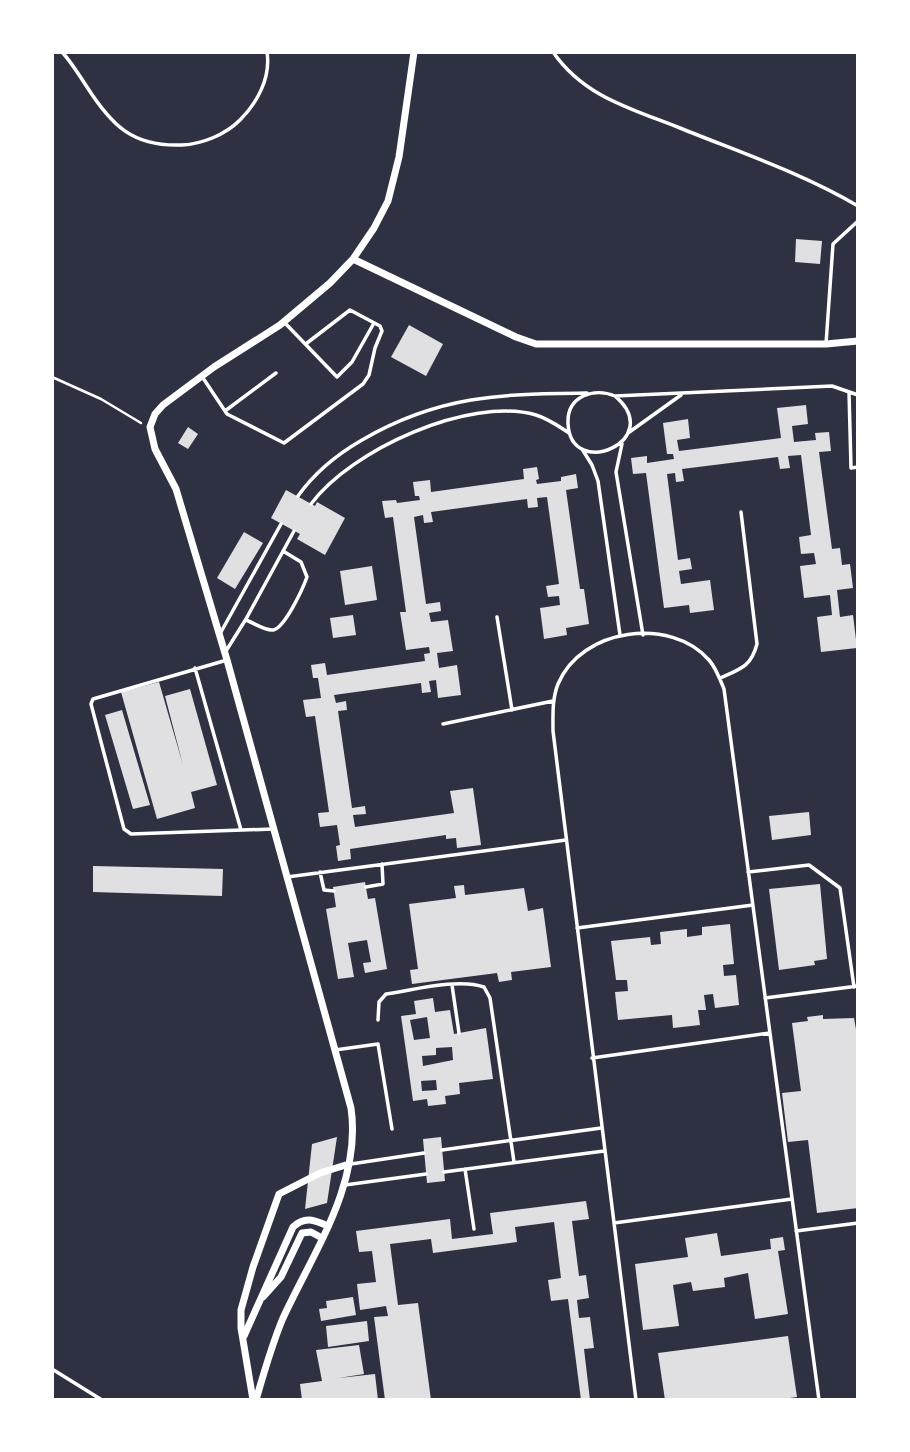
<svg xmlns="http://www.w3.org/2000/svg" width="910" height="1452" viewBox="0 0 910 1452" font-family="Lato,sans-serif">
	<rect width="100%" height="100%" fill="#2d3142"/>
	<path fill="#e0e0e3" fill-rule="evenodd" d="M 796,239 L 822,241 L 820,264 L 795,262 Z
		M 409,325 L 443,344 L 426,376 L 391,357 Z
		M 806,405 L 808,424 L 792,426 L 794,442 L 816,440 L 815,433 L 829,432 L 831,451 L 819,452 L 832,549 L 840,548 L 842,565 L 850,564 L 853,588 L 837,590 L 840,617 L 853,615 L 857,648 L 821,652 L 817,617 L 832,615 L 830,595 L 804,598 L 800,566 L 816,564 L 814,553 L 801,554 L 799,537 L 811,535 L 801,455 L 788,456 L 790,468 L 780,469 L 778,457 L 682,469 L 684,481 L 676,482 L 675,473 L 667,474 L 678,560 L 690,558 L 692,569 L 679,571 L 681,584 L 710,580 L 714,610 L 690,613 L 689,605 L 664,608 L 646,473 L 633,474 L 631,458 L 647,456 L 647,463 L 674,459 L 673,454 L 667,454 L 663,423 L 688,419 L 690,438 L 677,440 L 679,451 L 781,438 L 777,408 Z
		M 188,427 L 198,434 L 188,449 L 178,443 Z
		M 537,467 L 539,479 L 536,480 L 537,484 L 561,481 L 561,477 L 576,474 L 578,488 L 566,490 L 580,589 L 584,589 L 589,624 L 566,628 L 567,635 L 544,639 L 540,608 L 560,605 L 559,596 L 548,597 L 546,586 L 559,584 L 547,497 L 537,498 L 538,507 L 528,508 L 527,499 L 431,512 L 433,522 L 424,523 L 423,515 L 414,517 L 426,604 L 440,602 L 441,611 L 429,613 L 431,622 L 448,620 L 453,651 L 437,653 L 439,668 L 457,665 L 461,695 L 438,698 L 436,680 L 429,681 L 431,692 L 422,693 L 421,683 L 334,695 L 336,703 L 346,701 L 347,710 L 338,711 L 352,808 L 365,806 L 366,814 L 353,815 L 355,827 L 454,813 L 450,791 L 473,788 L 481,845 L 457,848 L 456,838 L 446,839 L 446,835 L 350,849 L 351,859 L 338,861 L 336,846 L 340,845 L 337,825 L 320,827 L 318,813 L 329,812 L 315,716 L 306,717 L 303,700 L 321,698 L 318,678 L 313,678 L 311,665 L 325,663 L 327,675 L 425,661 L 424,654 L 430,653 L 429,647 L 406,650 L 400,612 L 406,612 L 393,517 L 385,518 L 382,501 L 396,500 L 397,503 L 420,500 L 419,496 L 415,496 L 413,482 L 430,480 L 431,492 L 524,479 L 523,469 Z
		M 286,490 L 315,506 L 317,502 L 345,518 L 325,555 L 297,539 L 300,534 L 271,518 Z
		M 244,532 L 263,543 L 235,589 L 217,578 Z
		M 372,566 L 377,600 L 345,605 L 340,571 Z
		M 353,615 L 356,635 L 333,638 L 330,618 Z
		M 159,682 L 183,765 L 165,696 L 190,689 L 217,785 L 191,792 L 195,808 L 157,819 L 121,692 Z
		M 122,710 L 150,805 L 133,809 L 105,715 Z
		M 809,812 L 811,835 L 772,840 L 769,816 Z
		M 93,866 L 223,869 L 222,896 L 93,892 Z
		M 365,882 L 368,899 L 375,898 L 387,969 L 365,973 L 363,963 L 371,962 L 367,940 L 348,943 L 354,977 L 338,979 L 326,909 L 336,907 L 333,887 Z
		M 820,884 L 827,959 L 814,961 L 815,965 L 779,970 L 769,889 Z
		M 464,885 L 465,895 L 524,888 L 528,911 L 543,908 L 551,967 L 511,972 L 512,980 L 499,982 L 497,973 L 412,984 L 410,970 L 418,969 L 409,904 L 456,898 L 454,886 Z
		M 730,924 L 734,964 L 723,965 L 724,976 L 736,975 L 739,1005 L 715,1008 L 713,994 L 704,995 L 706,1010 L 698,1010 L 700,1025 L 673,1028 L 672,1015 L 618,1020 L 615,992 L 628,991 L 627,980 L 616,980 L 611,941 L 650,937 L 651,945 L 661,944 L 660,932 L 687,929 L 687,937 L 702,935 L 702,927 Z
		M 433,998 L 435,1012 L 450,1010 L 454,1034 L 486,1028 L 493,1079 L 459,1083 L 460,1094 L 445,1096 L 446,1104 L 428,1106 L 427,1099 L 413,1101 L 401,1016 L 416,1014 L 414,1001 ZM 427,1017 L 430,1038 L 414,1040 L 410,1020 ZM 452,1047 L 453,1060 L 423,1066 L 422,1056 L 436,1055 L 436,1048 ZM 436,1080 L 437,1090 L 422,1091 L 421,1081 Z
		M 823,1015 L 823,1019 L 854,1018 L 858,1041 L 858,1208 L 817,1213 L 808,1140 L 788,1142 L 782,1093 L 801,1091 L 792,1023 L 808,1021 L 807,1017 Z
		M 337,1137 L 327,1203 L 305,1209 L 312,1144 Z
		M 441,1137 L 445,1181 L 427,1183 L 423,1139 Z
		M 586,1201 L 589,1219 L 572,1221 L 579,1276 L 586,1275 L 589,1298 L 577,1300 L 579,1318 L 590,1317 L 594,1348 L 584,1349 L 590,1400 L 581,1400 L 568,1299 L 551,1301 L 548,1280 L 561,1278 L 554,1222 L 515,1227 L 517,1242 L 433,1253 L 431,1239 L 390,1244 L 398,1305 L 418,1303 L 431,1400 L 385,1400 L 374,1317 L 388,1316 L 386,1306 L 360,1310 L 357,1284 L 376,1282 L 372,1251 L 359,1252 L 356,1231 L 450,1219 L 452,1239 L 493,1234 L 490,1213 Z
		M 717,1233 L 721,1256 L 771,1249 L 770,1239 L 783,1237 L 785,1250 L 778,1251 L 788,1314 L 755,1319 L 748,1273 L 724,1278 L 725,1287 L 693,1291 L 691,1282 L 673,1285 L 679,1326 L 643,1330 L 635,1264 L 688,1257 L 685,1238 Z
		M 353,1297 L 356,1315 L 321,1321 L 319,1309 L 327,1308 L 326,1301 Z
		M 367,1321 L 369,1341 L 328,1347 L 326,1326 Z
		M 788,1336 L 797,1397 L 775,1400 L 665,1400 L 658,1353 Z
		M 359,1345 L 364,1374 L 339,1378 L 375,1374 L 378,1400 L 302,1400 L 300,1384 L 322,1381 L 316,1350 Z"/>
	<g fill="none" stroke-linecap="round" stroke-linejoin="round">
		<path stroke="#fff" stroke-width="2.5" d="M 52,377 L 101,399 L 141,423"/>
		<path stroke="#fff" stroke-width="3.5" d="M 62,52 C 72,63 79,75 87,87 C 112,126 133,147 182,145 C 202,144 225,135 240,120 C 257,103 271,78 267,52
			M 553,52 C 584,97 632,109 680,128 C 739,152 802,173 858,206
			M 284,322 L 337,377 L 352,362 L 374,323
			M 826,344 L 833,244 L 858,221
			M 203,378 L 227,414 L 284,443 L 363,384 L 369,375 L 375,348 L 382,331 L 380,326 L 350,310 L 307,343
			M 849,392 L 851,468 L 858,467
			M 615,396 C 667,440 570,482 568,423 C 567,396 594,387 615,396 L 832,386 L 858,395
			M 225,411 L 276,373
			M 628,433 L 681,395
			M 622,444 L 616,472 L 643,635
			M 582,449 L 592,465 L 598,481 L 620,635
			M 298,496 C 315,472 336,455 362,440 C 439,395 501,394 587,393
			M 311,504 C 351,450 469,396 536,415 C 549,419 558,426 569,433
			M 497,617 L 512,710
			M 246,620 C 254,623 265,631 273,630 C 285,628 303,588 307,577 L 301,562 L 283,551
			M 221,632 L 281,524
			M 226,651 L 246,619 L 294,531
			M 227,660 L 93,699 L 91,704 L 124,829 L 131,834 L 273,829
			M 195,668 L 241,830
			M 720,678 C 740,669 751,667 757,644 L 741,512
			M 443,724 L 553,701
			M 320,872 L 324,890 L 334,891
			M 748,872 L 809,865 L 840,888 L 854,987
			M 287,877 L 566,840
			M 366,887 L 383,884 L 382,864
			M 577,928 L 753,905
			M 452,985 L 459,1033
			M 765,998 L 858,986
			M 378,1020 L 379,1002 L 386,994 C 414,990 458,978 484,987 L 490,998 L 514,1162
			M 335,1050 L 378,1044 L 392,1129
			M 592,1058 L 770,1033
			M 442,1150 L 601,1128
			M 351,1164 L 424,1153
			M 465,1169 L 474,1229
			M 444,1172 L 604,1151
			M 345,1185 L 426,1174
			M 614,1223 L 792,1199
			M 796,1231 L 858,1223
			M 52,1369 L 102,1400
			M 636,1400 L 553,731 C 553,715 552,699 558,684 C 581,628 671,616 709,660 C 716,668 720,679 724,689 L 819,1400"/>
		<path stroke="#fff" stroke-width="7" d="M 353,259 L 516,337 L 536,344 L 826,344 L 858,341
			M 263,1297 L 281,1277 L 302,1233 L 311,1232 L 322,1238
			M 244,1336 L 293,1227 C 305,1216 314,1220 328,1226
			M 253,1400 L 241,1328 L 241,1310 L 253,1267 L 279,1194 L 320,1173 L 349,1164
			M 256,1400 C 264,1372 272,1344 283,1318 C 313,1253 362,1183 351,1108 L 227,660 L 176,489 L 155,449 L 150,427 L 155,414 L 163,405 L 214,367 L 280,325 L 330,283 L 353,259 L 374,228 L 388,201 L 399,157 L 414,52"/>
	</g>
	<rect width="910" height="1452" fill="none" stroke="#ffffff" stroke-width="108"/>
</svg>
